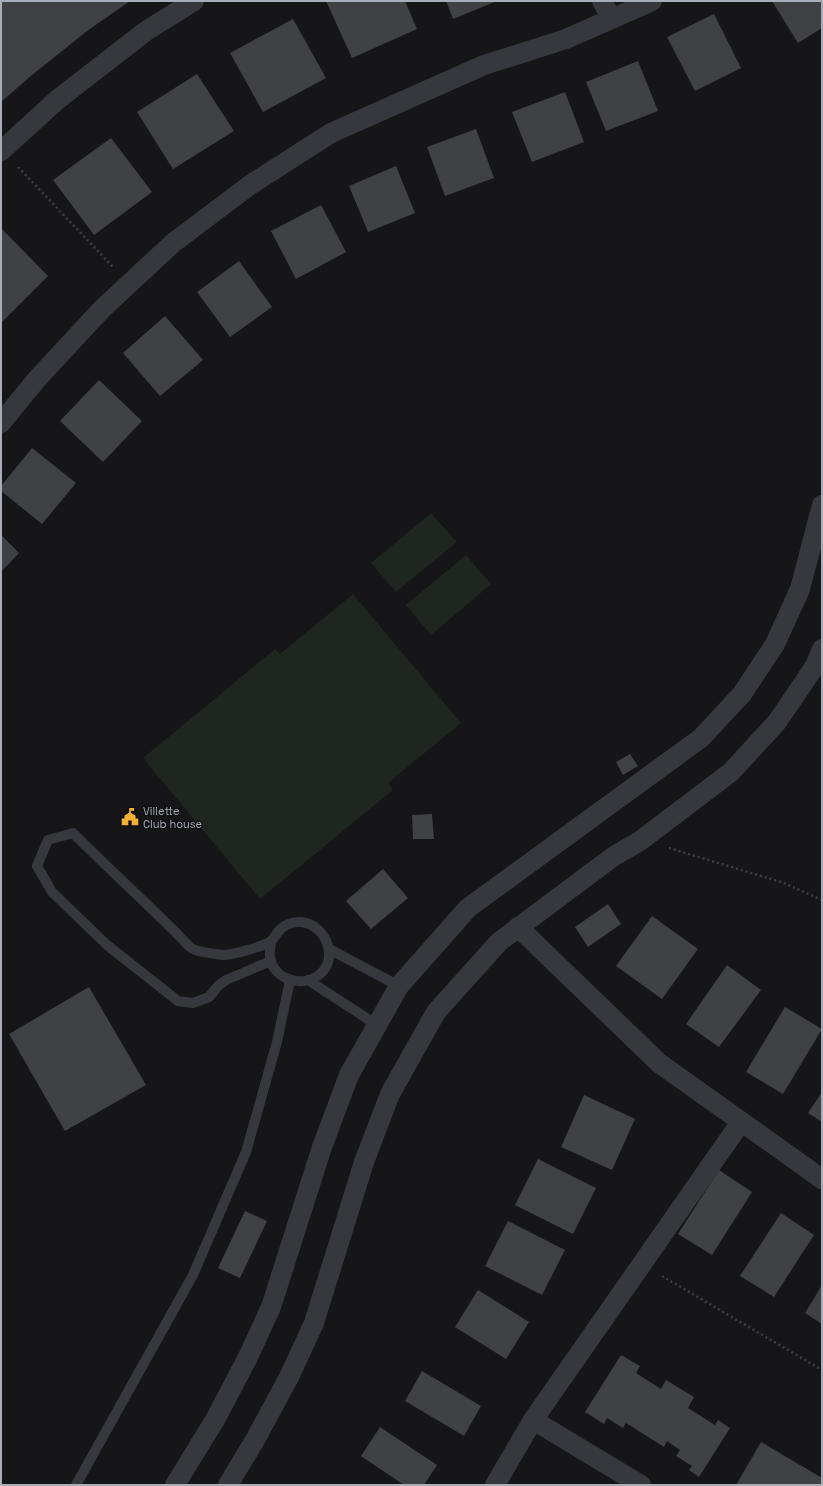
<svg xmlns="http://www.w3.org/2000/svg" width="823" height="1486" viewBox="0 0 823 1486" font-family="'Space Grotesk',sans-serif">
	<rect width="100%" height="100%" fill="#161618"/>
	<path fill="#1e261f" d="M 431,513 L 457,542 L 396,592 L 371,563 Z
		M 466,555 L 491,584 L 431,635 L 406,605 Z
		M 353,594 L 461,723 L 388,783 L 393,790 L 260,899 L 143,758 L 275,649 L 280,654 Z"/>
	<path fill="#404145" d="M 1,1 L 130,1 L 87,31 L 32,75 L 1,102 Z
		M 326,1 L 405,1 L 417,29 L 352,58 Z
		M 446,1 L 497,1 L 453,19 Z
		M 772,1 L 822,1 L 822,28 L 798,43 Z
		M 714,14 L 741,68 L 695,91 L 667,37 Z
		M 293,19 L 326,78 L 263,112 L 230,53 Z
		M 638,61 L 658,111 L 606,131 L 586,82 Z
		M 197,74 L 234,131 L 173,169 L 137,112 Z
		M 565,92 L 584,142 L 532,162 L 512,112 Z
		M 476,129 L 494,178 L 445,196 L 427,147 Z
		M 111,138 L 152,192 L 94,235 L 53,180 Z
		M 396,166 L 415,213 L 368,232 L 349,186 Z
		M 321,205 L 346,252 L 296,279 L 271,231 Z
		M 1,228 L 48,276 L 1,323 Z
		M 239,261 L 272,307 L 230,337 L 197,292 Z
		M 165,316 L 203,360 L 160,396 L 123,353 Z
		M 99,380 L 142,421 L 103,462 L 60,421 Z
		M 32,448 L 76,483 L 42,524 L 1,491 L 1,486 Z
		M 1,535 L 19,553 L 1,572 Z
		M 630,754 L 638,766 L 623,775 L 616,762 Z
		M 432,814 L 434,839 L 413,839 L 412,815 Z
		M 383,869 L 408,898 L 371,929 L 346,901 Z
		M 608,904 L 621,924 L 588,947 L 575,927 Z
		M 652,916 L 698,949 L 662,999 L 616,966 Z
		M 727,965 L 761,990 L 719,1047 L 686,1024 Z
		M 89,987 L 146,1085 L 65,1131 L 9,1034 Z
		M 785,1007 L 822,1029 L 783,1094 L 746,1072 Z
		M 822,1092 L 822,1122 L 808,1113 Z
		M 584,1095 L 635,1119 L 612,1170 L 561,1147 Z
		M 538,1159 L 596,1188 L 573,1234 L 515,1205 Z
		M 719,1170 L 752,1192 L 712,1255 L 678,1234 Z
		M 245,1211 L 267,1221 L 240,1278 L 218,1268 Z
		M 781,1213 L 814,1235 L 774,1297 L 740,1276 Z
		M 508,1221 L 565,1250 L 542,1295 L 485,1266 Z
		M 822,1285 L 822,1324 L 805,1313 Z
		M 478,1290 L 529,1322 L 506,1359 L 455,1327 Z
		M 621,1355 L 640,1366 L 636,1373 L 661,1389 L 666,1380 L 694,1397 L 688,1408 L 715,1425 L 718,1420 L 730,1428 L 699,1477 L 689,1470 L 692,1466 L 676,1456 L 680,1450 L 667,1441 L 664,1447 L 626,1423 L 623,1428 L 607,1418 L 604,1424 L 585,1412 Z
		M 422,1371 L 481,1406 L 464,1436 L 405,1401 Z
		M 380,1427 L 437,1465 L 424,1485 L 404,1485 L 361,1456 Z
		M 761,1442 L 822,1478 L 822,1485 L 736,1485 Z"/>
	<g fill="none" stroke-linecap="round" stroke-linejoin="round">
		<path stroke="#3d3f44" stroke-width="2.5" stroke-dasharray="2 3" stroke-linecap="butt" d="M 18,167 L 114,268
			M 669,848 L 784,883 L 822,900
			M 662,1276 L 822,1370"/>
		<path stroke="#37383d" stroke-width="10" d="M 271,941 C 270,950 268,960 274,968 C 287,987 320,986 328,962 C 334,939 312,915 289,924 C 277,928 276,938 270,942 C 260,947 233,955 223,955 C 217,954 198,952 193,949 C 190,948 187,944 184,941 C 176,932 167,924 158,915 C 130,888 101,861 73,833 L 48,840 L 37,866 L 52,892 L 107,945 L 178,1001 L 193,1003 L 209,997 L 218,986 L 226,980 L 271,961
			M 329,949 L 399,986
			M 308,980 L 377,1025
			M 76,1485 L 193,1275 L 246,1152 L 277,1042 L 290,980"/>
		<path stroke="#37383d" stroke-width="20" d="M 602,1 L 612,19
			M 1,151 L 57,100 L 146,31 L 194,1
			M 1,423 L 37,379 L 102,309 L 173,243 L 250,185 L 331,133 L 484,65 L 566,39 L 652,1
			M 518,927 L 659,1063 L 822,1179
			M 533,1420 L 641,1485
			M 175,1485 L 216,1418 L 248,1357 L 271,1307 L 322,1147 L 349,1075 L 399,986 L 468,908 L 701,738 L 742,694 L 775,644 L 800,589 L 822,505
			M 228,1485 L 255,1440 L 289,1377 L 314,1323 L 364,1162 L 390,1094 L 436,1012 L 499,942 L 614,856 L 640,841 L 731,772 L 777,722 L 815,666 L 822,649
			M 495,1485 L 533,1420 L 741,1122"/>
	</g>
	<defs>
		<g id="civic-bare" transform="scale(1.38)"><path d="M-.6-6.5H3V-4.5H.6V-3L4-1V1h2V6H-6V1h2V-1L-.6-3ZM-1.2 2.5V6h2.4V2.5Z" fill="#f2b134" stroke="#111113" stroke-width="2.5" paint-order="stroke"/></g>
	</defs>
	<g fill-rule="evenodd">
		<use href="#civic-bare" x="130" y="817"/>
	</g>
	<g text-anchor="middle" stroke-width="3" stroke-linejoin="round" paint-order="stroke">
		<g font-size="11" fill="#a8adb8" stroke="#111113" text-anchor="start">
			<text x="143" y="815">Villette<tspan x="143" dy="13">Club house</tspan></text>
		</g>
	</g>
	<rect width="823" height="1486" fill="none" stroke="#a8adb8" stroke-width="4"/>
</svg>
